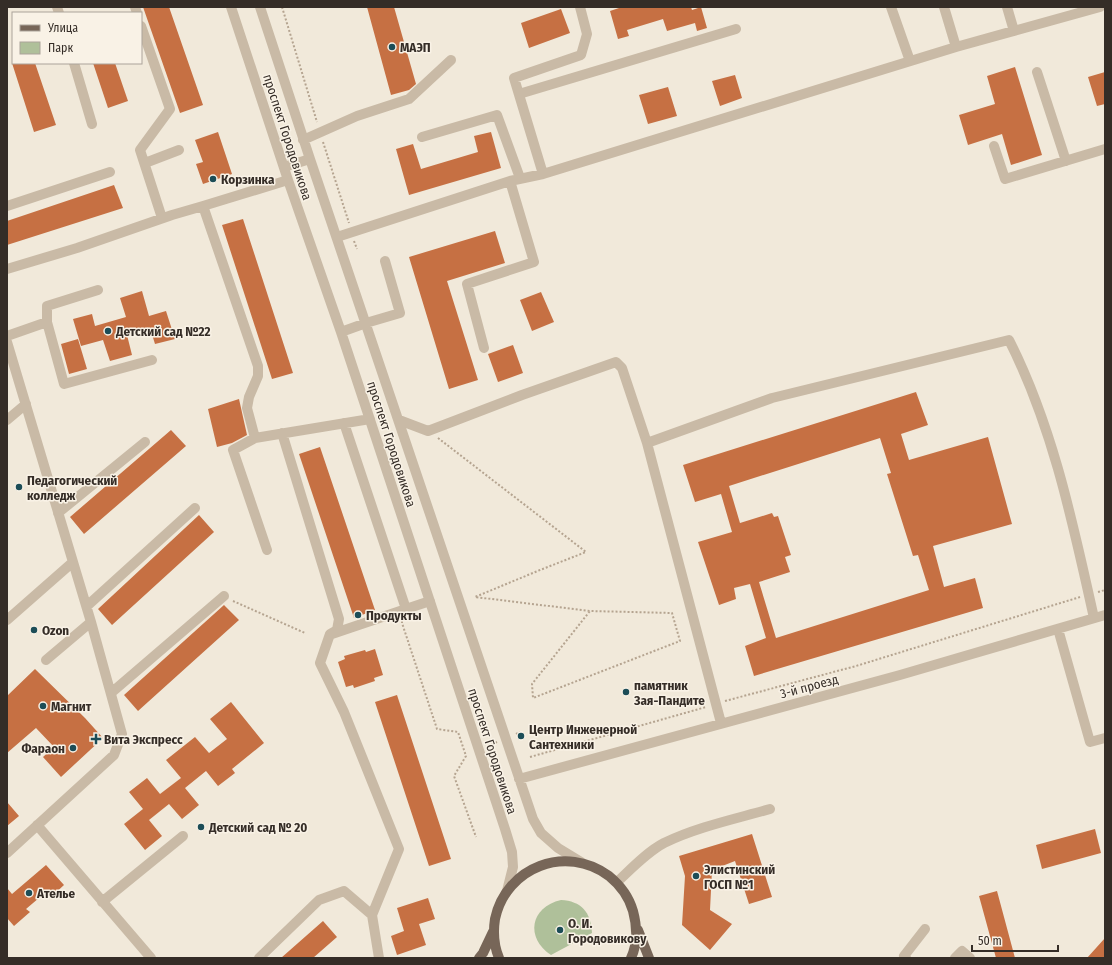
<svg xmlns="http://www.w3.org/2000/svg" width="1112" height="965" viewBox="0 0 1112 965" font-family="'Fira Sans Condensed',sans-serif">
	<rect width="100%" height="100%" fill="#f1e9da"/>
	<path fill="#afc09a" d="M 561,900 C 581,901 591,912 592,933 L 551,955 C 525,938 530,907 561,900 Z"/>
	<path fill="#c67043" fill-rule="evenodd" d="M 143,7 L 169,7 L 203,105 L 180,113 Z
		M 367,7 L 394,7 L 416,84 L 409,90 L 391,95 Z
		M 622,7 L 691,7 L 692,10 L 701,7 L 707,28 L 697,31 L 695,23 L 667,31 L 663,19 L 627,30 L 629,36 L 618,39 L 610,11 Z
		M 561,9 L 570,33 L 529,48 L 521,23 Z
		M 12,63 L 35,63 L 56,125 L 34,132 Z
		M 93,63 L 115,63 L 128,101 L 108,108 Z
		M 1015,67 L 1042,155 L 1011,165 L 1002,134 L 968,145 L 959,115 L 995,104 L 987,76 Z
		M 1105,72 L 1105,104 L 1097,106 L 1088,77 Z
		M 735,75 L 742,98 L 720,106 L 712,81 Z
		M 668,87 L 677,116 L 648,124 L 639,95 Z
		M 218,132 L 232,174 L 203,184 L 196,164 L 203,162 L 195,140 Z
		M 491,132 L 501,168 L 409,195 L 396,149 L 413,144 L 421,169 L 478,152 L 474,136 Z
		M 114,185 L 123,208 L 7,245 L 7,221 Z
		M 243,219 L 293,373 L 272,379 L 222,225 Z
		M 495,231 L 505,263 L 447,281 L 478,380 L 449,389 L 409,257 Z
		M 142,291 L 149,316 L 166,311 L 175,339 L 155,344 L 150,328 L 127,335 L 132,355 L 110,361 L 103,340 L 81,346 L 73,319 L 92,314 L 95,326 L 126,317 L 120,298 Z
		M 541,292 L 554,322 L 532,331 L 520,300 Z
		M 78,339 L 87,369 L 69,374 L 61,344 Z
		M 513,345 L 523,373 L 498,382 L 488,354 Z
		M 916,392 L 928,425 L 901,434 L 909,460 L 988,437 L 1012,524 L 933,546 L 944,587 L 975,578 L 983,608 L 754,676 L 745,646 L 766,638 L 750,584 L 734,588 L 736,599 L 719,605 L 698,542 L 732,532 L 721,494 L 695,502 L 683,465 ZM 880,438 L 891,473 L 887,474 L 913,556 L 918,555 L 929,590 L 776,638 L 759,582 L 790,572 L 785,557 L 791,555 L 778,516 L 774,517 L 772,513 L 740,523 L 729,486 Z
		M 239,399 L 247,435 L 232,443 L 217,447 L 208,409 Z
		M 171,430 L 186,446 L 84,534 L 70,517 Z
		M 320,447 L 375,610 L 354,618 L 299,454 Z
		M 199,515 L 214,532 L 112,625 L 98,609 Z
		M 224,605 L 239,620 L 138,711 L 124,695 Z
		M 375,649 L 383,675 L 374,678 L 375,681 L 354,688 L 353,685 L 346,687 L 338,662 L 345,659 L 344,656 L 365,650 L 366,652 Z
		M 35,669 L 85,718 L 103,738 L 61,777 L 43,757 L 54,747 L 36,728 L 7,753 L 7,696 Z
		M 397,695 L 451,859 L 429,866 L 375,702 Z
		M 231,702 L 264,743 L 232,769 L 235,773 L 218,786 L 206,771 L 185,788 L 199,805 L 182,819 L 169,804 L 149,820 L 162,836 L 145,850 L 124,824 L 143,809 L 129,792 L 147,778 L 160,794 L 181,778 L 166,760 L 195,737 L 209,753 L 227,739 L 210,719 Z
		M 7,802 L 19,816 L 7,826 Z
		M 1095,829 L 1101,853 L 1042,869 L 1036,845 Z
		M 752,834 L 772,897 L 749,904 L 735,861 L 712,870 L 710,910 L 732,924 L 710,950 L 682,925 L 685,876 L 679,856 Z
		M 46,865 L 64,885 L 51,897 L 46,892 L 26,909 L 30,912 L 14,926 L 7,918 L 7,888 L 12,894 Z
		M 997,891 L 1015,958 L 996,958 L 979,896 Z
		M 428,898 L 435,919 L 419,924 L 426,945 L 397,955 L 391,936 L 404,931 L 397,908 Z
		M 323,921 L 337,937 L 313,958 L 281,958 Z
		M 1105,938 L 1105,958 L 1087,958 Z"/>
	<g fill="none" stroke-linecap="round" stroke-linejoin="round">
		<path stroke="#b5a490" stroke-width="2" stroke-dasharray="2 2" stroke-linecap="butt" d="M 282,7 L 317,122
			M 323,142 L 349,223
			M 354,241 L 357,249
			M 438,438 L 586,552 L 540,570 L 475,597 L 590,611 L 672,613 L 680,641 L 533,698 L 532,684 L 590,611
			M 1098,592 L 1105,590
			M 233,601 L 305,633
			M 402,621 L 402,623 L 437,729 L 458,732 L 466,756 L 454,776 L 476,837
			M 725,701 L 856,666 L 1080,597
			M 516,734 L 520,732
			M 488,746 L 497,742
			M 530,757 L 706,707"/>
		<path stroke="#c9baa6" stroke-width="10" d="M 57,7 L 59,13
			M 135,7 L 137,13
			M 231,7 L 288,180 L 341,332 L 505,829 L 512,852 L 513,867 L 507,891
			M 260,7 L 310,159 L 533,819 L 541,833 L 558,848 L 581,862
			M 891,7 L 910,61
			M 944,7 L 956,47
			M 1007,7 L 1014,31
			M 141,26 L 170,109 L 140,150 L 162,218
			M 74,63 L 92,124
			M 1037,72 L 1066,161
			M 519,94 L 736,29
			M 422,137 L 497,115 L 520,178
			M 303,140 L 357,116 L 409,99 L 451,60
			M 994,146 L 1005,179 L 1105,149
			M 145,163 L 179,150
			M 284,167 L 310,159
			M 543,174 L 514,78 L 581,55 L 587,34 L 580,7
			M 7,206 L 110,172
			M 203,206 L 258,366 L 258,376 L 249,397 L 247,408 L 255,438
			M 337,237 L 510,181 L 543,174 L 956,47 L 1100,7
			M 7,269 L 77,248 L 172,215 L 203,206 L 288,180
			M 47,322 L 64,384 L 152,360
			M 341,332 L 366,323 L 400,313 L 385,261
			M 7,336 L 47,322 L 47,306 L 98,290
			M 7,342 L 91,622 L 122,734 L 114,755 L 7,853
			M 484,348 L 467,284 L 534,262 L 510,181
			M 7,420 L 26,404
			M 399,420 L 428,431 L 522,395 L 616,362 L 622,368 L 647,443 L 721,723
			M 282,433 L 339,619 L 337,630 L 330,634 L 320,663 L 344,712 L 399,849 L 372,915 L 379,958
			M 647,443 L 772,398 L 1009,340 C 1053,427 1073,524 1094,618
			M 58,513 L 145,442
			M 267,550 L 233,450 L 255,438 L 370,419
			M 87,606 L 195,508
			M 406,609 L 430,601
			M 7,620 L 73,562
			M 1058,629 L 1090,742 L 1105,738
			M 332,634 L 406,609 L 344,423
			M 46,660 L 91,622
			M 111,693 L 224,596
			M 519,779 L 900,675 L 1105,615
			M 37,825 L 151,958
			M 617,882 C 631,869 647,852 664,843 C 697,827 735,819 770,809
			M 102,902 L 183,836
			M 259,958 L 319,900 L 344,891 L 372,915
			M 906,958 L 904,956 L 925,929
			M 955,958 L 962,951 L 970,958"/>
		<path stroke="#776658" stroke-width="10" d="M 638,930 L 649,958
			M 479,958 L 483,953 L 493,932
			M 499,958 C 494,946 493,932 495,919 C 506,867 566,844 609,876 C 620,885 629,897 633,911 C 637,926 638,943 631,958"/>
	</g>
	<g fill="#1c4d57" stroke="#f9f2e6" stroke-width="1.5">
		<circle cx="392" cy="47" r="4"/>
		<circle cx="213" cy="179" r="4"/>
		<circle cx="108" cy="331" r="4"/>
		<circle cx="19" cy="487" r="4"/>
		<circle cx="358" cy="615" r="4"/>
		<circle cx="34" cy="630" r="4"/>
		<circle cx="626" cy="692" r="4"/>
		<circle cx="43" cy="706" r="4"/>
		<circle cx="521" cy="736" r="4"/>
		<path d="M94 733h4v4h4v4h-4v4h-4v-4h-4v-4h4z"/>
		<circle cx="73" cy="748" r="4"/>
		<circle cx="201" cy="827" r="4"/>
		<circle cx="696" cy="876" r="4"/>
		<circle cx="29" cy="893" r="4"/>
		<circle cx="560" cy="930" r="4"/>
	</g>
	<g text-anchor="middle" stroke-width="3" stroke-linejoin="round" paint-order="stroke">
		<g font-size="13" font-weight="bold" fill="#352d27" stroke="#f9f2e6" text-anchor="start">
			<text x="400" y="52">МАЭП</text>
			<text x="221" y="184">Корзинка</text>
			<text x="116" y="336">Детский сад №22</text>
			<text x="27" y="485">Педагогический<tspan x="27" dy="15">колледж</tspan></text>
			<text x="366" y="620">Продукты</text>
			<text x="42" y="635">Ozon</text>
			<text x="634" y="690">памятник<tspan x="634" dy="15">Зая-Пандите</tspan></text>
			<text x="51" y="711">Магнит</text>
			<text x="529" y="734">Центр Инженерной<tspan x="529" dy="15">Сантехники</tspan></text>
			<text x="104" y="744">Вита Экспресс</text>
			<text x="65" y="753" text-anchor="end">Фараон</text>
			<text x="209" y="832">Детский сад № 20</text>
			<text x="704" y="874">Элистинский<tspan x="704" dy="15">ГОСП №1</tspan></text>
			<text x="37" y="898">Ателье</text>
			<text x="568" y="928">О. И.<tspan x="568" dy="15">Городовикову</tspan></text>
		</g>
		<g font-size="13" fill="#352d27" stroke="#f9f2e6">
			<text transform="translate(288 137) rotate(72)" y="5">проспект Городовикова</text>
			<text transform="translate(392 444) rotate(72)" y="5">проспект Городовикова</text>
			<text transform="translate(809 686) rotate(-15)" y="5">3-й проезд</text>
			<text transform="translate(493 751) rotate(72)" y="5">проспект Городовикова</text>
		</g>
	</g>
	<rect width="1112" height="965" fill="none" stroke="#352d27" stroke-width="16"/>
	<rect x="12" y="12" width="130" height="52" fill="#f9f2e6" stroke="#aba39a"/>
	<rect x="20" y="25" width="20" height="6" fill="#776658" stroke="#aba39a"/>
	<text x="48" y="32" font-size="12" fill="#352d27">Улица</text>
	<rect x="20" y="42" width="20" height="12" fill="#afc09a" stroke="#aba39a"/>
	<text x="48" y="52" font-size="12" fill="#352d27">Парк</text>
	<path d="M972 945v6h86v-6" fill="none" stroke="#352d27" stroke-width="2"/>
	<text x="978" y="945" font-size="12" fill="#352d27" stroke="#f9f2e6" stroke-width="3" paint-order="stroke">50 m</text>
</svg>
